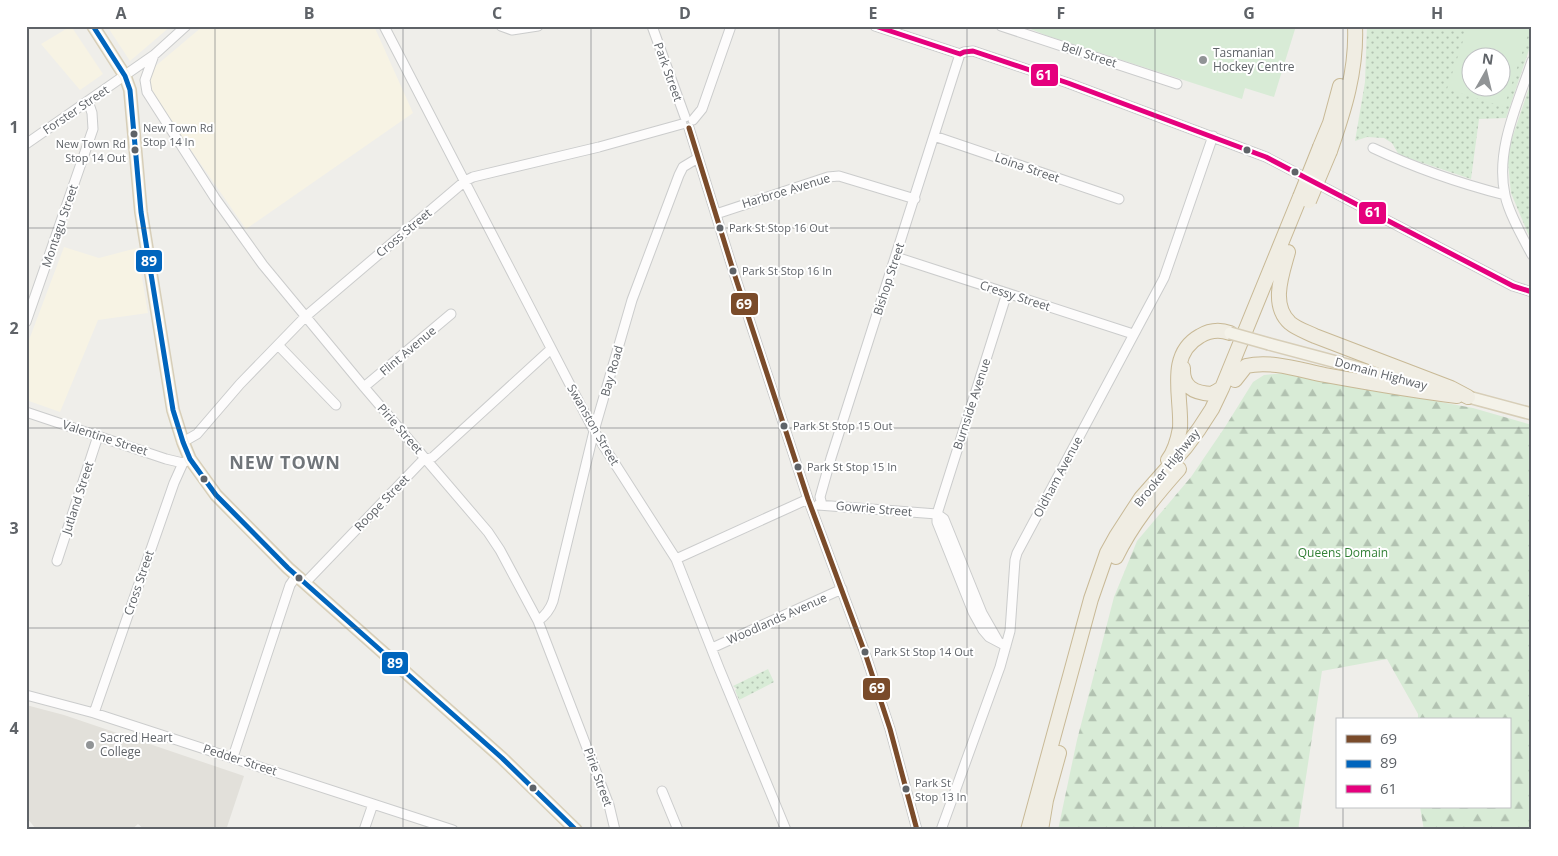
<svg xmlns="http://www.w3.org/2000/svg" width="1558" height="856" viewBox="0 0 1558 856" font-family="'Open Sans',sans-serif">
	<defs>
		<pattern id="grass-dots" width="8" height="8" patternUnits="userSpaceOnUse" patternTransform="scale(1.25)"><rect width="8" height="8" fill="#d8ebd6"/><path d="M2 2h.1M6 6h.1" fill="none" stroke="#b2c2b1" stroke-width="1.8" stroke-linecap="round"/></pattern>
		<pattern id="forest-firs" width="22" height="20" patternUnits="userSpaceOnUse" patternTransform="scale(1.25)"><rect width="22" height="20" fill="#d8ebd6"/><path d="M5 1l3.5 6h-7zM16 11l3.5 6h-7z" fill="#b2c2b1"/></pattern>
	</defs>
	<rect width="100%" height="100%" fill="#efeeea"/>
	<path fill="#f7f3e4" d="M 71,26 L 103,74 L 80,90 L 41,44 Z
		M 107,26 L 171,26 L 130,61 Z
		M 203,26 L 374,26 L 413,113 L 246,229 L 152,94 L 149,81 L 152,69 Z
		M 64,247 L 99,258 L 137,248 L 148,313 L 98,320 L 60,412 L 26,400 L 26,348 Z"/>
	<path fill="#e2e0da" d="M 26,705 L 64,715 L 244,776 L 226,830 L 145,830 L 138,824 L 131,830 L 37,830 L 26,817 Z"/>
	<path fill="url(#grass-dots)" fill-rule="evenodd" d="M 1367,26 L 1532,26 L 1532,41 L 1506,118 L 1479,119 L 1471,179 L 1399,155 L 1392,143 L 1384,138 L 1367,137 L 1355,141 L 1365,82 ZM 1470,58 L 1500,58 L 1500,88 L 1470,88 Z
		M 1532,79 L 1532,243 L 1511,193 L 1507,153 Z
		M 768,669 L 774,682 L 739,700 L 735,690 L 737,689 L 733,686 Z"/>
	<path fill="url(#forest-firs)" d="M 1284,373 L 1473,408 L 1532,425 L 1532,830 L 1424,830 L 1420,807 L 1509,807 L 1509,720 L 1418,720 L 1418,714 L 1387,659 L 1322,671 L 1298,830 L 1058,830 L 1077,740 L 1114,597 L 1137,541 L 1191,477 L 1225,427 L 1253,382 L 1264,375 Z"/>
	<path fill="#d8ebd6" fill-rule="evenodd" d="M 1023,26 L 1296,26 L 1274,97 L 1245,88 L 1242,99 L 1048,36 Z
		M 1468,26 L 1531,26 L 1504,107 L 1447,89 ZM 1470,58 L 1500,58 L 1500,88 L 1470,88 Z"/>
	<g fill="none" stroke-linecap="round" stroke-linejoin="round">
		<g stroke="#cbcccc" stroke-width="11">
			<path id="minor" d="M 384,26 L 594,431 L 676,559 L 719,668 L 786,830
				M 501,26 L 512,30 L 538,26
				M 652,26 L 685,117
				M 875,26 L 960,54 L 964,52 L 973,51 L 1068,83 L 1266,157 L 1513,286 L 1532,292
				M 1001,26 L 1177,84
				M 154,55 L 145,80 L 147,92 L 215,198 L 263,265 L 364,387 L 488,532 L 500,550 L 538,621 L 609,805 L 615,830
				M 1532,61 C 1518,103 1495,150 1505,195 C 1509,214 1523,238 1532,255
				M 693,120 L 702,109 L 731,26
				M 689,128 L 733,270 L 808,499 L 865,653 L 890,729 L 917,830
				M 934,136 L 1119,199
				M 26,144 L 154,55 L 186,26
				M 1373,148 C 1413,167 1462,184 1505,195
				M 716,214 L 828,177 L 839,176 L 915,199
				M 896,257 L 1133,334
				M 26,322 L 93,129 L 92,113 L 88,101
				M 278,345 L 336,405
				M 364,387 L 451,314
				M 26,412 L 166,459 L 183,463
				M 183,442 L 197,434 L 240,384 L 305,317 L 465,181 L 473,177 L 599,147 L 682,124
				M 818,505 L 937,514
				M 822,505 L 820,497 L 831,458 L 960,54
				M 937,514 L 944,519 L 982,613 L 998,641
				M 676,559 L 808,499
				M 57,561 L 98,436
				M 305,583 L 422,461 L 433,457 L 551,349
				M 538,621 C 546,615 550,610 553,601 L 594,431 L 632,300 L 679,175 L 683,167 L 698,158
				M 1006,646 L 989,637 L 983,630 L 973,612 L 937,522 L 937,514 L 1007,293
				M 712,648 L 842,589
				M 26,695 L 94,713 L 453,830
				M 94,713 L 174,483 L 183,463 L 190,459
				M 233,757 L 290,585 L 297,575
				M 662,791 L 678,830
				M 364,830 L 373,804
				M 941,830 L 1000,667 L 1010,631 L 1015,560 L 1017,553 L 1164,278 L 1213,136"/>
		</g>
		<g stroke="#d7ceb8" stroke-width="14">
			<path id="major" d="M 93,26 L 125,76 L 130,90 L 141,212 L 173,410 L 183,442 L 190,459 L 216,495 L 288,568 L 502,758 L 576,830
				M 1269,344 L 1434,388
				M 1461,395 L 1532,414"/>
		</g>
		<g stroke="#c8b996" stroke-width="16">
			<path id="highway" d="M 1320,147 L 1330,123 L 1340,86
				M 1330,151 C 1344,111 1357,70 1355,26
				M 1288,252 C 1282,274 1270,305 1290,323 C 1297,329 1307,332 1315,336 L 1451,388 L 1468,397
				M 1183,368 C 1182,388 1195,393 1212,394 L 1222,388
				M 1235,380 L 1246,366 C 1271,360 1300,370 1325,375 C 1369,383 1413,391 1457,396
				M 1168,460 C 1175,451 1178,439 1180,428 C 1182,397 1166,355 1200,336 C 1210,330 1219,329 1230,333
				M 1116,557 C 1132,524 1154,497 1179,469
				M 1028,830 L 1091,599 L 1107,553 L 1117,535 L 1141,498 L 1185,448 L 1199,429 L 1212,409 L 1222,388 L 1300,197
				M 1041,830 L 1046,800 L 1059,753"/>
		</g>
		<use href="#minor" stroke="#fdfcfc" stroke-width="9"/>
		<use href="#major" stroke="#f4f2e9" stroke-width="11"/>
		<use href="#highway" stroke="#f0ede3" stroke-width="14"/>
		<g stroke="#d7ceb8" stroke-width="14" stroke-linecap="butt">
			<path id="major-bridge" d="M 1230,333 L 1269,344"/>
		</g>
		<g stroke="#c8b996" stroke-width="16" stroke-linecap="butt">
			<path id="highway-bridge" d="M 1300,197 L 1320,147
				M 1309,201 L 1330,151"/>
		</g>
		<use href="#major-bridge" stroke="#f4f2e9" stroke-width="11"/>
		<use href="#highway-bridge" stroke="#f0ede3" stroke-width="14"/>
		<g stroke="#fff" stroke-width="9">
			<path id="bus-1" d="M 689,128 L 733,270 L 808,499 L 865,653 L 890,729 L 917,830"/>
		</g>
		<g stroke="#fff" stroke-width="9">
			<path id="bus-2" d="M 93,26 L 125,76 L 130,90 L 141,212 L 173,410 L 183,442 L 190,459 L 216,495 L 288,568 L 502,758 L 576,830"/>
		</g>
		<g stroke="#fff" stroke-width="9">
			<path id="bus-3" d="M 875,26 L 960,54 L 964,52 L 973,51 L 1068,83 L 1266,157 L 1513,286 L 1532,292"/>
		</g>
		<use href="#bus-1" stroke="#7a4b2a" stroke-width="5"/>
		<use href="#bus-2" stroke="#0065bd" stroke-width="5"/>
		<use href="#bus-3" stroke="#e5007d" stroke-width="5"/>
	</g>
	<path fill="none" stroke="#5f6368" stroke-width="1" stroke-opacity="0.55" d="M 215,26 L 215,830M 403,26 L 403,830M 591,26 L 591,830M 779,26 L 779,830M 967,26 L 967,830M 1155,26 L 1155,830M 1343,26 L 1343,720M 26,228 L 1532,228M 26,428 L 1532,428M 26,628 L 1532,628M 1343,807 L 1343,830"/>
	<g fill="#919496" stroke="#fff" stroke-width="2">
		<circle cx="1203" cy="60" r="5"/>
		<circle cx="90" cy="745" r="5"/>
	</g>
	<g fill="#5f6368" stroke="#fff" stroke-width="2">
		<circle cx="134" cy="134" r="4.5"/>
		<circle cx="135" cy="150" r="4.5"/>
		<circle cx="1247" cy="150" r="4.5"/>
		<circle cx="1295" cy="172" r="4.5"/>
		<circle cx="720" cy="228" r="4.5"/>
		<circle cx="733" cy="271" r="4.5"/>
		<circle cx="784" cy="426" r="4.5"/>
		<circle cx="798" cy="467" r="4.5"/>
		<circle cx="204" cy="479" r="4.5"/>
		<circle cx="299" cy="578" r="4.5"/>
		<circle cx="865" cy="652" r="4.5"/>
		<circle cx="533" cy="788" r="4.5"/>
		<circle cx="906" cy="789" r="4.5"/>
	</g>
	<g text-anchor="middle" stroke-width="4" stroke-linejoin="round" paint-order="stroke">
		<g font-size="11" fill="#5f6368" stroke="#fff" text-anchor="start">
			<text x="143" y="132">New Town Rd<tspan x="143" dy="14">Stop 14 In</tspan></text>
			<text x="126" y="148" text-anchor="end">New Town Rd<tspan x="126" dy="14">Stop 14 Out</tspan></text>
			<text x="729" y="232">Park St Stop 16 Out</text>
			<text x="742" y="275">Park St Stop 16 In</text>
			<text x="793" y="430">Park St Stop 15 Out</text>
			<text x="807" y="471">Park St Stop 15 In</text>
			<text x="874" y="656">Park St Stop 14 Out</text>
			<text x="915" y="787">Park St<tspan x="915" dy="14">Stop 13 In</tspan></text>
		</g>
		<g font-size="12" fill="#5f6368" stroke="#fff" text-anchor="start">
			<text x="1213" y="57">Tasmanian<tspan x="1213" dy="14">Hockey Centre</tspan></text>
			<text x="100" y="742">Sacred Heart<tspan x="100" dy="14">College</tspan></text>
		</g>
		<g font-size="12" fill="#5f6368" stroke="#fff">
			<text transform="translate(1089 55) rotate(18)" y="4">Bell Street</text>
			<text transform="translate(668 72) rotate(70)" y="4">Park Street</text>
			<text transform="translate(76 110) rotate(-34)" y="4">Forster Street</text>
			<text transform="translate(1027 168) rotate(19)" y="4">Loina Street</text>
			<text transform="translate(786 191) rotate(-17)" y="4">Harbroe Avenue</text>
			<text transform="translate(60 226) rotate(-71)" y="4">Montagu Street</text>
			<text transform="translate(404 233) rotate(-40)" y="4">Cross Street</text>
			<text transform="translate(889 279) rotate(-72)" y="4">Bishop Street</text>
			<text transform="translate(1015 296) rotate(18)" y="4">Cressy Street</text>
			<text transform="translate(408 351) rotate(-40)" y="4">Flint Avenue</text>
			<text transform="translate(612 371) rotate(-74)" y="4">Bay Road</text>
			<text transform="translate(1381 374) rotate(15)" y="4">Domain Highway</text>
			<text transform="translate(972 404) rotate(-72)" y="4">Burnside Avenue</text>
			<text transform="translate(593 425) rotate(60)" y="4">Swanston Street</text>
			<text transform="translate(400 429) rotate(49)" y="4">Pirie Street</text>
			<text transform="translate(105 438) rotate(18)" y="4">Valentine Street</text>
			<text transform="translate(1167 468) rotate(-51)" y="4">Brooker Highway</text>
			<text transform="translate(1058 477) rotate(-62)" y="4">Oldham Avenue</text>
			<text transform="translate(78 498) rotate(-72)" y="4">Jutland Street</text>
			<text transform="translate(382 503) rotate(-46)" y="4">Roope Street</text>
			<text transform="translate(874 509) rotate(5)" y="4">Gowrie Street</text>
			<text transform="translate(139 583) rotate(-71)" y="4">Cross Street</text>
			<text transform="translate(777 619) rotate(-24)" y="4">Woodlands Avenue</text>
			<text transform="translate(240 760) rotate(18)" y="4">Pedder Street</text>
			<text transform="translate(598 777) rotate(70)" y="4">Pirie Street</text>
		</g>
		<g font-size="12" fill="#348238" stroke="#fff">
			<text x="1343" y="557">Queens Domain</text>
		</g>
		<g font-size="18" font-weight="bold" letter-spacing="1" fill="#70757a" stroke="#fff">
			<text x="285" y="469">NEW TOWN</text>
		</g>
	</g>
	<g stroke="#fff" stroke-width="2">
		<rect x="1030" y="63" width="29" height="24" rx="5" fill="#e5007d"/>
		<rect x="1358" y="201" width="29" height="24" rx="5" fill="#e5007d"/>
		<rect x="135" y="249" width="28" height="24" rx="5" fill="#0065bd"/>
		<rect x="730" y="292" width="29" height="24" rx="5" fill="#7a4b2a"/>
		<rect x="381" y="651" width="28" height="24" rx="5" fill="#0065bd"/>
		<rect x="862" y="677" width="29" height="24" rx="5" fill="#7a4b2a"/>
	</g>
	<g font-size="14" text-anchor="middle" font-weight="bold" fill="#fff">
		<text x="1044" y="80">61</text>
		<text x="1373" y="217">61</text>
		<text x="149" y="266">89</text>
		<text x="744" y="309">69</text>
		<text x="395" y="668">89</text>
		<text x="877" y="693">69</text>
	</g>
	<rect width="1558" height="856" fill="none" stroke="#ffffff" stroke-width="55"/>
	<rect x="1336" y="718" width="175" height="90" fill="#ffffff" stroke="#bfc1c3"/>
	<rect x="1346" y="735" width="25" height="8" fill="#7a4b2a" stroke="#bfc1c3"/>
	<text x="1380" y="744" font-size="15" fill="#5f6368">69</text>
	<rect x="1346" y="760" width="25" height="8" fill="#0065bd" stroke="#bfc1c3"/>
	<text x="1380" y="768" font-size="15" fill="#5f6368">89</text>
	<rect x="1346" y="785" width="25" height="8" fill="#e5007d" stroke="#bfc1c3"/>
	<text x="1380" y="794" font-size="15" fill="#5f6368">61</text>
	<g transform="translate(1486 72) rotate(8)"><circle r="24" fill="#ffffff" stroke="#bfc1c3"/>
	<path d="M0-4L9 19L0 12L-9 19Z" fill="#919496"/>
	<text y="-8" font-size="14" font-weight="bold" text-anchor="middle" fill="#5f6368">N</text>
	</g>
	<rect x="28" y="28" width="1502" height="800" fill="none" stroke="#5f6368" stroke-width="2"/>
	<g font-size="16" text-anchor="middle" font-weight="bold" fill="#5f6368">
		<text x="121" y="19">A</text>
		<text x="309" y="19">B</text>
		<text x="497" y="19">C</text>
		<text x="685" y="19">D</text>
		<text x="873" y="19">E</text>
		<text x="1061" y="19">F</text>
		<text x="1249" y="19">G</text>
		<text x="1437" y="19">H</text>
		<text x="14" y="133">1</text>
		<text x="14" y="334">2</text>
		<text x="14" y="534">3</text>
		<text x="14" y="734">4</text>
	</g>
</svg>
